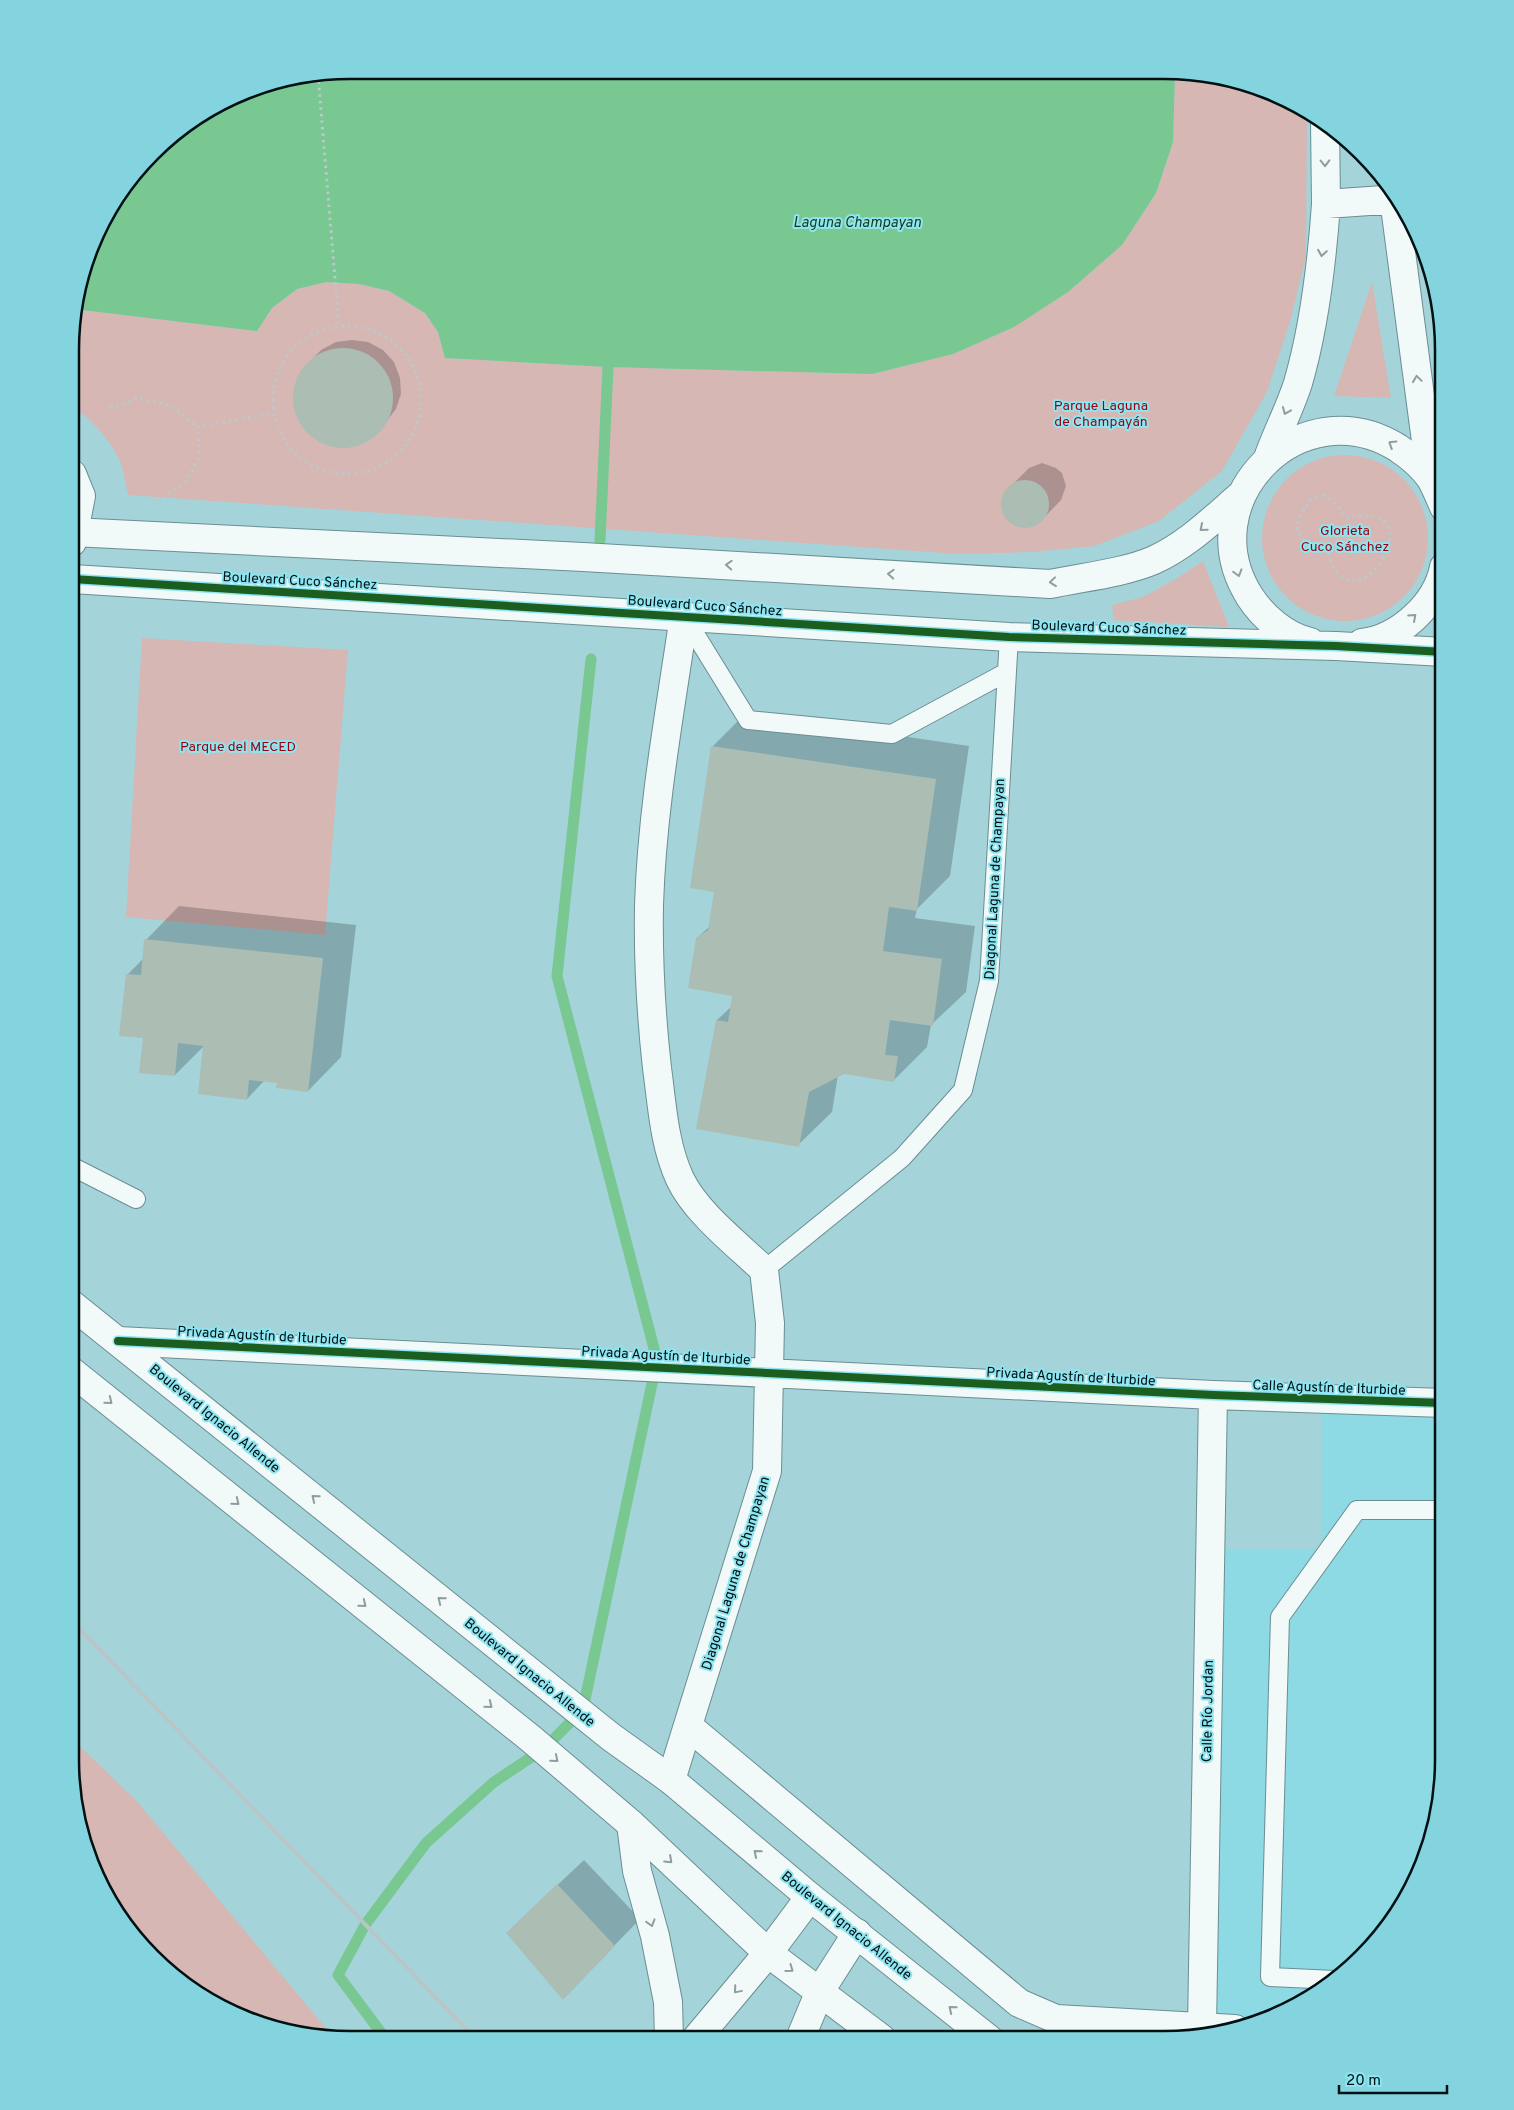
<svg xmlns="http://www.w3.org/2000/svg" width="1514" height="2110" viewBox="0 0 1514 2110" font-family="Overpass,sans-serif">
	<rect width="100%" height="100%" fill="#a4d4da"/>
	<path fill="#8ddae4" d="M 1321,1404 L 1444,1408 L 1443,1779 L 1429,1850 L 1397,1916 L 1348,1971 L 1288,2011 L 1235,2029 L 1202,2027 L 1218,1549 L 1321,1549 Z"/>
	<path fill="#d6b7b4" d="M 1175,72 L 1201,72 L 1271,91 L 1307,112 L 1306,256 L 1290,322 L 1267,392 L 1222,471 L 1159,521 L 1095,546 L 1032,552 L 958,554 L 128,495 C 125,483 124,468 118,457 C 108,438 91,418 72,407 L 74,309 L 257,331 L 272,308 L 297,289 L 326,282 L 359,284 L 389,291 L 425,313 L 438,332 L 445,358 L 608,367 L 872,374 L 953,354 L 1014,327 L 1068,292 L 1122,245 L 1156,193 L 1173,142 Z
		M 1372,282 L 1391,398 L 1334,396 Z
		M1262 538a83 83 0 1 1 166 0a83 83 0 1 1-166 0Z
		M 1203,561 L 1229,627 L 1114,620 L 1112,605 L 1143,597 L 1179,577 Z
		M 142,638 L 348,650 L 325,935 L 126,917 Z
		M 70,1737 L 135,1799 L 334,2038 L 314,2038 L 243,2019 L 180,1982 L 139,1944 L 99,1884 L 75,1815 L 70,1760 Z"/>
	<path fill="#79c791" d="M 350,70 L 1175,72 L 1173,142 L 1156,193 L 1122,245 L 1068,292 L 1014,327 L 953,354 L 872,374 L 608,367 L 445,358 L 438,332 L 425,313 L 389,291 L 359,284 L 326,282 L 297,289 L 272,308 L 257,331 L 74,309 L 107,210 L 166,139 L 260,85 Z"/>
	<path fill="#0003" d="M 352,340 L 368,342 L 383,350 L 394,362 L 400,378 L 401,394 L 396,409 L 378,432 L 366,441 L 350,446 L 334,446 L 319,441 L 306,431 L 298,417 L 294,402 L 295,386 L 301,371 L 321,350 L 336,342 Z
		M 1042,463 L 1056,468 L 1062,473 L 1066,486 L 1061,500 L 1038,524 L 1023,527 L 1008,521 L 1002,506 L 1006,491 L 1029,468 Z
		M 746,713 L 969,746 L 950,876 L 917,909 L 915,918 L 975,926 L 966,992 L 931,1025 L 927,1047 L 894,1080 L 843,1072 L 838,1075 L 832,1112 L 798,1145 L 717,1020 L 732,1006 L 734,995 L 697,938 L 710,926 L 715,891 L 712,747 Z
		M 179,906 L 356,925 L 341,1057 L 308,1091 L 278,1082 L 265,1080 L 247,1099 L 205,1045 L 175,1075 L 145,1037 L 128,974 L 144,958 L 146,940 Z
		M 584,1860 L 640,1919 L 588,1973 L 533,1908 Z"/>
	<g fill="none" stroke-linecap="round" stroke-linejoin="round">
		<path stroke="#79c791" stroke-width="11" d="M 600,540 L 608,367
			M 385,2038 L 338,1975 L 365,1925 L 426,1843 L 494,1782 L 545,1748 L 583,1709 L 657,1360 L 557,976 L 591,659"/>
	</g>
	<path fill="#acbdb4" d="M293 398a50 50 0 1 1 100 0a50 50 0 1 1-100 0Z
		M1001 504a24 24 0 1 1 48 0a24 24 0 1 1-48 0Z
		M 711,746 L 936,779 L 917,911 L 889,907 L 883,951 L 942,959 L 933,1026 L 890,1020 L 885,1055 L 898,1056 L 894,1082 L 844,1074 L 809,1092 L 799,1147 L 696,1129 L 716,1020 L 728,1022 L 732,996 L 688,988 L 696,938 L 708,930 L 714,892 L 690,888 Z
		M 144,939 L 323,958 L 308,1092 L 276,1088 L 277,1083 L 249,1080 L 247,1100 L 198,1094 L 203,1046 L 178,1043 L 175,1076 L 139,1073 L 143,1038 L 119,1036 L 126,974 L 141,975 Z
		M 557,1884 L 615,1946 L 563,2000 L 506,1933 Z"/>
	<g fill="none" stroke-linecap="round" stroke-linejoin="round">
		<g stroke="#6b8e92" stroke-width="20">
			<path id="lane" d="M 684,616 L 748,720 L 892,734 L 1005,673
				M 71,1166 L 136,1199
				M 764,1270 L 902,1158 L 963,1090 L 989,981 L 1009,637
				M 1335,1980 L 1270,1977 L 1280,1617 L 1357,1510 L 1443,1510"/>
		</g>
		<g stroke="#6b8e92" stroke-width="30">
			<path id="street" d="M 1325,122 L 1326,204
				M 72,542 L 81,496 L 72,474
				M 118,1341 L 1213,1395 L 1444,1403
				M 688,1726 L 1019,2003 L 1056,2019 L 1235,2029
				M 671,1780 L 767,1471 L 770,1323 L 764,1270 C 737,1244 696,1213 680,1179 C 664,1145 662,1104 657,1068 C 651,1014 648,960 649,905 C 652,808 670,712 684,616
				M 1202,2027 L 1213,1395"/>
		</g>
		<g stroke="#6b8e92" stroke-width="30">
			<path id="secondary" d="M 1394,199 L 1431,479
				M 1268,458 C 1277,433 1290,408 1298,383 C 1314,328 1322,261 1326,204 L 1398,199
				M 72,532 L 583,557 L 1050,584 C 1083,577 1124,573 1154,560 C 1187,545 1213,519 1240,496
				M 72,579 L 1009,637 L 1336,646 L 1444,652
				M 1310,642 C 1286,637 1263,617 1250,597 C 1188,500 1301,387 1398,448 C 1410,456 1423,467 1431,479 C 1436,488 1440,498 1444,507
				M 1362,643 C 1399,639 1437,604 1444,567
				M 71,1304 L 611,1737 L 671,1780 L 810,1897 L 990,2040
				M 71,1371 L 530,1738 L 631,1824 L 768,1953 L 882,2039"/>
		</g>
		<g stroke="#6b8e92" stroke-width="30">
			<path id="primary" d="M 696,2039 L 768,1953 L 810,1897
				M 800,2039 L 820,1991 L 857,1933"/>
		</g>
		<g stroke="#6b8e92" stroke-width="30">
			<path id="highway" d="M 631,1824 L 637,1871 L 655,1936 L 668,2002 L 669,2039"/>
		</g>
		<path stroke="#bcc9cb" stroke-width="3" stroke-dasharray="2.5 4" stroke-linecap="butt" d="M 318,75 L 339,326
			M273 400a74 74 0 1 1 148 0a74 74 0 1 1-148 0Z
			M 110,408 L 138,398 L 171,406 L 198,427
			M 1323,495 L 1332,500 L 1348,518 L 1364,515 L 1381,518 C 1383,521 1387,524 1388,527 C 1399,549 1359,605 1335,569 C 1330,564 1329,554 1327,547 L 1302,539 L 1297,529 L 1298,519 L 1310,500 Z
			M 158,501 L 186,482 L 199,457 L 198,427 L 273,413"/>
		<use href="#lane" stroke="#f1f9f9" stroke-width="18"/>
		<use href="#street" stroke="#f1f9f9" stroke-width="28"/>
		<use href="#secondary" stroke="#f1f9f9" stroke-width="28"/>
		<use href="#primary" stroke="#f1f9f9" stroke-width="28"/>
		<use href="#highway" stroke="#f1f9f9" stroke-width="28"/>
		<path stroke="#b8c6c8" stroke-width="4" d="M 70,1619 L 475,2038"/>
		<g stroke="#8ee5f0" stroke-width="11">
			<path id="cycleway" d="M 72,579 L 1009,637 L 1336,646 L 1444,652
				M 118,1341 L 1213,1395 L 1444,1403"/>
		</g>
		<use href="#cycleway" stroke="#1b5e20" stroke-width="8"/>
	</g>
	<defs><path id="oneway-chevron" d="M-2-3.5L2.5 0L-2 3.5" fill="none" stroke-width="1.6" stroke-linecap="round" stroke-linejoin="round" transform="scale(1.25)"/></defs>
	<g stroke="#919c9d">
		<use href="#oneway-chevron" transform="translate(1325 163) rotate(89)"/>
		<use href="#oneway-chevron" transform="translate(1322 253) rotate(99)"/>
		<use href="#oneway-chevron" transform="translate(1417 379) rotate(-98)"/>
		<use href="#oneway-chevron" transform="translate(1286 411) rotate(113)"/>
		<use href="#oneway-chevron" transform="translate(1392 444) rotate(-148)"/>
		<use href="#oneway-chevron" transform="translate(1203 528) rotate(139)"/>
		<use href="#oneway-chevron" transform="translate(729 565) rotate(-177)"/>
		<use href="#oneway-chevron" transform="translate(1238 573) rotate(74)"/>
		<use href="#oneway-chevron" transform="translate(891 574) rotate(-177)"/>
		<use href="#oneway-chevron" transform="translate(1053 582) rotate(174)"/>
		<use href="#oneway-chevron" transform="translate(1413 617) rotate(-42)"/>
		<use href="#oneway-chevron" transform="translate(109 1401) rotate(39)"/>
		<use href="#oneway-chevron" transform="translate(315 1498) rotate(-141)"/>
		<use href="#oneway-chevron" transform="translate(236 1502) rotate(39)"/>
		<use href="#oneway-chevron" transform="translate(441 1600) rotate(-141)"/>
		<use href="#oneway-chevron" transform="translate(363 1604) rotate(39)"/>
		<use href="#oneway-chevron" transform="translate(489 1705) rotate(39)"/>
		<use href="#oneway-chevron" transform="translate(555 1759) rotate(40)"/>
		<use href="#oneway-chevron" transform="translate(757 1853) rotate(-140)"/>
		<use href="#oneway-chevron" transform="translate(669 1860) rotate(43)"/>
		<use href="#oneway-chevron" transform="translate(651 1923) rotate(74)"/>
		<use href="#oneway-chevron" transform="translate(790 1969) rotate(36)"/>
		<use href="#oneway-chevron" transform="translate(737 1990) rotate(130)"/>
		<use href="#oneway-chevron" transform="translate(952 2009) rotate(-141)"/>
	</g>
	<g text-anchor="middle" stroke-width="4" stroke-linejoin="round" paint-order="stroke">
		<g font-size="14" fill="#99000f" stroke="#8ee5f0">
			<text x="1101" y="410">Parque Laguna<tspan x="1101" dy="16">de Champayán</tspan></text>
			<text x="1345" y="535">Glorieta<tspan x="1345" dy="16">Cuco Sánchez</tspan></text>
			<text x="238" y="751">Parque del MECED</text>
		</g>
		<g font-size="14" fill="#001013" stroke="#8ee5f0">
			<text transform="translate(300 580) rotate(3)" y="5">Boulevard Cuco Sánchez</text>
			<text transform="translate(705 605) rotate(4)" y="5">Boulevard Cuco Sánchez</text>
			<text transform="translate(1109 627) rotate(2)" y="5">Boulevard Cuco Sánchez</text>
			<text transform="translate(994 879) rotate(-87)" y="5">Diagonal Laguna de Champayan</text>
			<text transform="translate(262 1335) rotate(3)" y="5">Privada Agustín de Iturbide</text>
			<text transform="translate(666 1355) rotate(3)" y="5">Privada Agustín de Iturbide</text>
			<text transform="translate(1071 1376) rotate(3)" y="5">Privada Agustín de Iturbide</text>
			<text transform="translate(1329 1387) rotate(2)" y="5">Calle Agustín de Iturbide</text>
			<text transform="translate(215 1418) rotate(39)" y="5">Boulevard Ignacio Allende</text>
			<text transform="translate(735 1573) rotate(-73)" y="5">Diagonal Laguna de Champayan</text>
			<text transform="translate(530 1672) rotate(39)" y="5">Boulevard Ignacio Allende</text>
			<text transform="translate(1207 1711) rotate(-89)" y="5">Calle Río Jordan</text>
			<text transform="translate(847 1925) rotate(39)" y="5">Boulevard Ignacio Allende</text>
		</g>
		<g font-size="15" font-style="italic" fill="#123818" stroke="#8ee5f0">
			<text x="857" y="227">Laguna Champayan</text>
		</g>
	</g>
	<path d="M0 0H1514V2110H0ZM350 79H1164A271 271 0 0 1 1435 350V1760A271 271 0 0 1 1164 2031H350A271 271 0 0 1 79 1760V350A271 271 0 0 1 350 79Z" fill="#83d4de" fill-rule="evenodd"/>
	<path fill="none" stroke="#001013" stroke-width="2.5" d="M350 79H1164A271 271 0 0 1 1435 350V1760A271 271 0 0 1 1164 2031H350A271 271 0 0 1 79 1760V350A271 271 0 0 1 350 79Z"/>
	<path d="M1339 2085v8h108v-8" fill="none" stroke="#001013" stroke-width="2.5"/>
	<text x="1346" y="2085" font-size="15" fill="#001013" stroke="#8ee5f0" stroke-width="4" paint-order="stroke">20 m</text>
</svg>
